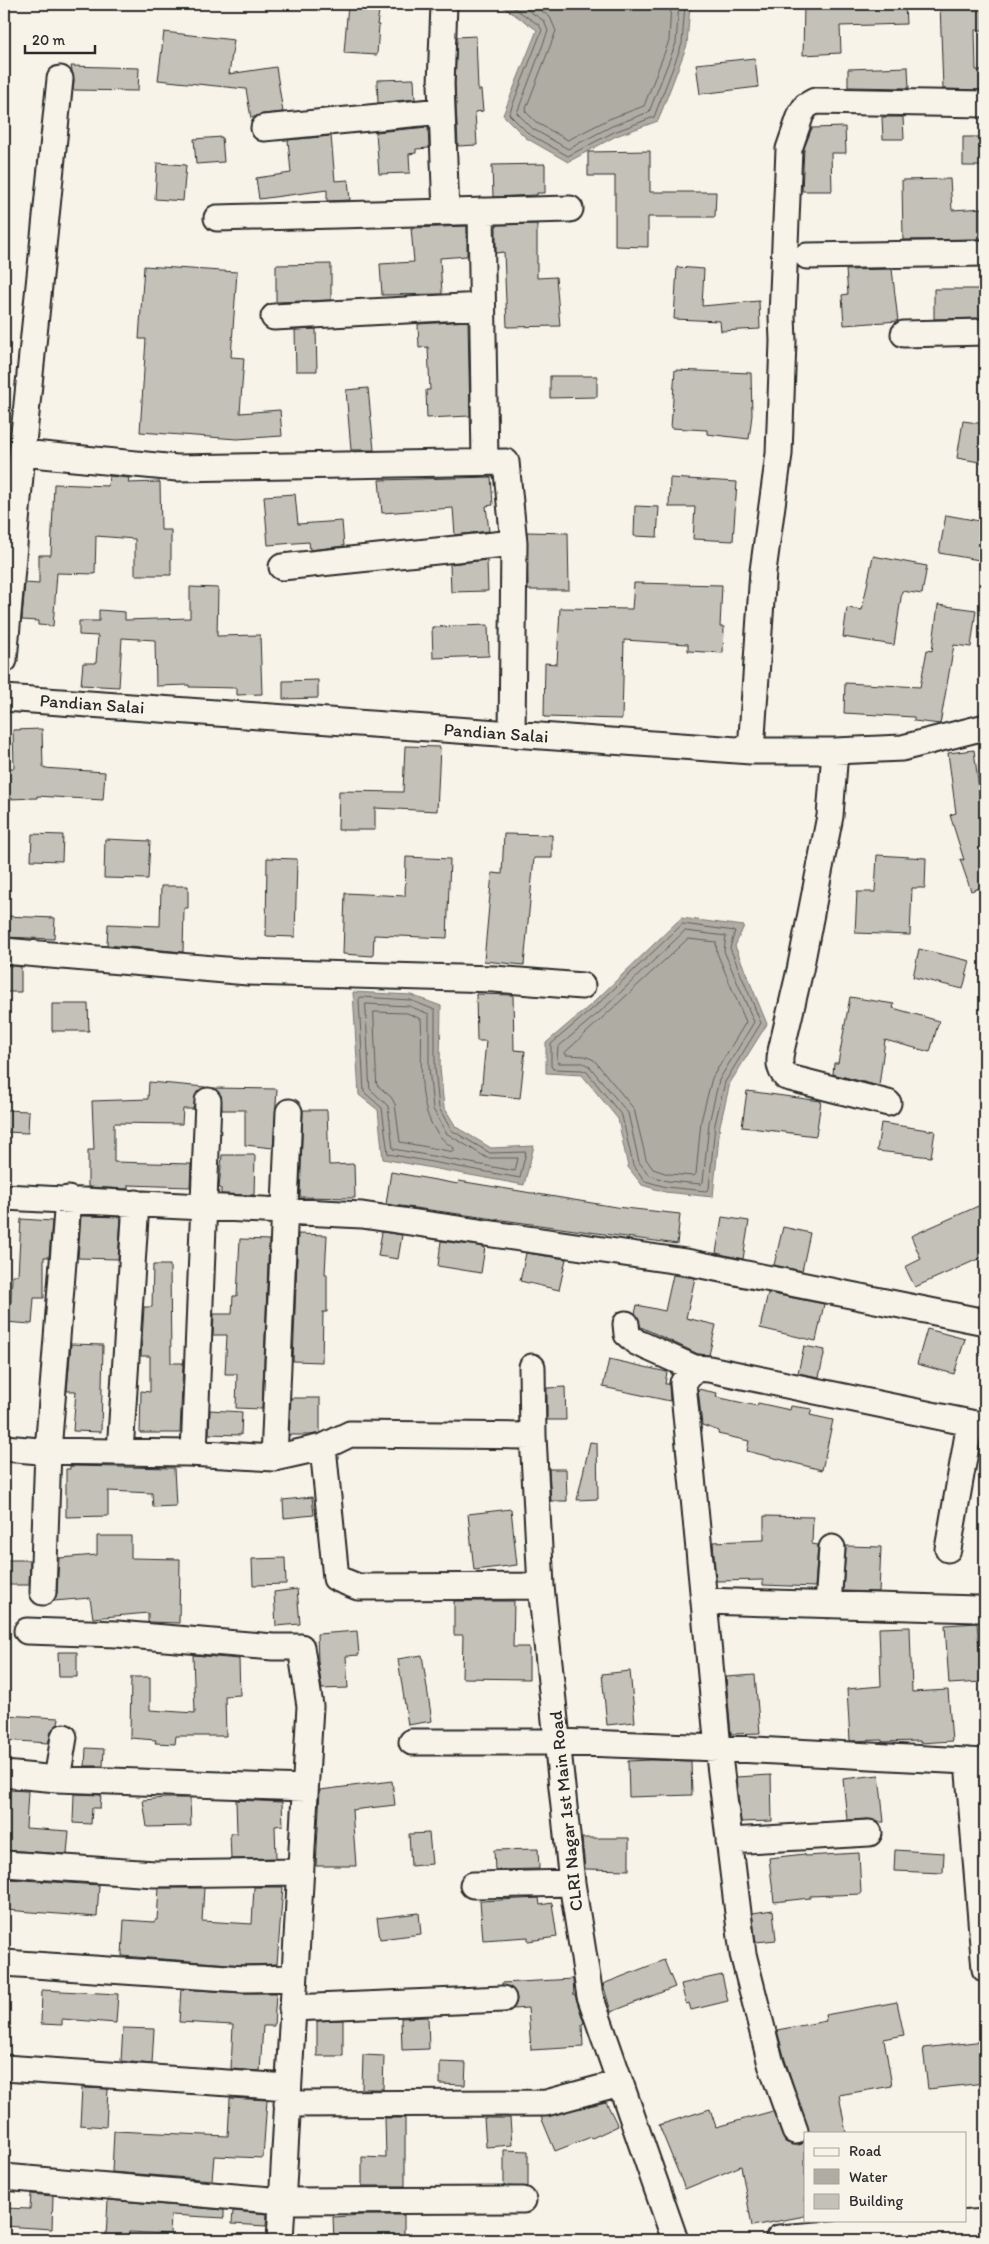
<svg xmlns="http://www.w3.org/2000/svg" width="989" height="2244" viewBox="0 0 989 2244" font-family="Itim,sans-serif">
	<rect width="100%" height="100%" fill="#f7f3e8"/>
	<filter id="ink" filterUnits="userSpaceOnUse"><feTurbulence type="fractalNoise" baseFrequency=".02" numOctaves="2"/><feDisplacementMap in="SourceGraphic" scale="10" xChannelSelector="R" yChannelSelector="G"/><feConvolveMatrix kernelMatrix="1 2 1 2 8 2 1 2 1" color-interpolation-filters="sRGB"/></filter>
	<g filter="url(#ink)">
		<path fill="#afaca4" stroke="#7a7874" d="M 499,4 L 690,4 L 687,45 L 658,121 L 616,136 L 568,162 L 526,138 L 503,115 L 537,30 Z
			M 681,918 L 744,926 L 735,946 L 767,1024 L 730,1083 L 720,1125 L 713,1197 L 665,1192 L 642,1185 L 628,1167 L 618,1119 L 582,1075 L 546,1073 L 546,1043 L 594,1002 Z
			M 353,992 L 411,995 L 441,1006 L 440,1068 L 444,1107 L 456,1127 L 491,1148 L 534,1146 L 524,1185 L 383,1159 L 378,1110 L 359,1095 Z"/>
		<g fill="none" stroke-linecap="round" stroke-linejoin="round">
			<path stroke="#605f5b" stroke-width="1" d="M 508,4 L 539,25 L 542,30 L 509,114 L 529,134 L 568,156 L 614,132 L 654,117 L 682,44 L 685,4
				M 519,4 L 544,21 L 548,31 L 517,113 L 533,129 L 568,149 L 612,126 L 649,112 L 676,43 L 679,4
				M 532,4 L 550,17 L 556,31 L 525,111 L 537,123 L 568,140 L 609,119 L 644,106 L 669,41 L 671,4
				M 683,924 L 735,931 L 730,948 L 761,1023 L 725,1082 L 715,1124 L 709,1189 L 706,1191 L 666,1187 L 645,1181 L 633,1165 L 622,1116 L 587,1072 L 582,1070 L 553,1069 L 551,1066 L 551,1044 L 597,1005 Z
				M 685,931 L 726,936 L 724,951 L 754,1022 L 719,1080 L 709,1123 L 703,1182 L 701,1184 L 667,1181 L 649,1175 L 639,1162 L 628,1113 L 589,1066 L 583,1063 L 559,1063 L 557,1060 L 558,1047 L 602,1010 Z
				M 688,939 L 716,942 L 717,953 L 746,1022 L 712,1078 L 701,1121 L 696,1174 L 694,1176 L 668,1174 L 653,1169 L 646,1159 L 634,1109 L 594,1060 L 585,1056 L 566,1055 L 565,1053 Z
				M 361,997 L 410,1000 L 435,1010 L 435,1068 L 439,1108 L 451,1130 L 490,1153 L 526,1152 L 520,1178 L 388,1154 L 382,1108 L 364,1092 L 359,1000 Z
				M 366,1004 L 409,1006 L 429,1014 L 429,1068 L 433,1109 L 446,1133 L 487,1158 L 518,1158 L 515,1171 L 393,1149 L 388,1106 L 370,1089 Z
				M 374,1012 L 407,1013 L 421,1019 C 424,1062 411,1122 454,1148 L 454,1152 L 400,1142 L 395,1104 L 391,1097 L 377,1085 Z"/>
		</g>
		<path fill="#c4c1b9" stroke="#2b2b2b" d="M 348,4 L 380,4 L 377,25 L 379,25 L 377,55 L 344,53 Z
			M 804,4 L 905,4 L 906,24 L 840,26 L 841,53 L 803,55 Z
			M 940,4 L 985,4 L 985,30 L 975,30 L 976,70 L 983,70 L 984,90 L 943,89 Z
			M 164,32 L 234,40 L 229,74 L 276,67 L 283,112 L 263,114 L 251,118 L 246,89 L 158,80 Z
			M 476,36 L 478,90 L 481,90 L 483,111 L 475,112 L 477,145 L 458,146 L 455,84 L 457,37 Z
			M 755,58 L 758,87 L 700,94 L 696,64 Z
			M 71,66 L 139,68 L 138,91 L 73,90 L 74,80 Z
			M 908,67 L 909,88 L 848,87 L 848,69 Z
			M 414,79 L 415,99 L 378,103 L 377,80 Z
			M 882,117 L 903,117 L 904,139 L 883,139 Z
			M 428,127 L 429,148 L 416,149 L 416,153 L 409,154 L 410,173 L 379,174 L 376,132 Z
			M 845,127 L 846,153 L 831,153 L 832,191 L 802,191 L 804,148 L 812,128 Z
			M 331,136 L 335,181 L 348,180 L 350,200 L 327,201 L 327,190 L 259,199 L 256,178 L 291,173 L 288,140 Z
			M 222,137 L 224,162 L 196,164 L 194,139 Z
			M 963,137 L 985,137 L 985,166 L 963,166 Z
			M 650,151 L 650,192 L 716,192 L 715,217 L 648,217 L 648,247 L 615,246 L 615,176 L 588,176 L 588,152 Z
			M 157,163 L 186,165 L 183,201 L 155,199 Z
			M 545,164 L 545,193 L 537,193 L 537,195 L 493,197 L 492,165 Z
			M 950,179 L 952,210 L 985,208 L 985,239 L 903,240 L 902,180 Z
			M 537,224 L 537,278 L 556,277 L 560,326 L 507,327 L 504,252 L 496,253 L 496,225 Z
			M 467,226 L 467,256 L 440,258 L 442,294 L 382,295 L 380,264 L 414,262 L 411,228 Z
			M 331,264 L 331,300 L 276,302 L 276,265 Z
			M 144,266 L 237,272 L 231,357 L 244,358 L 240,413 L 280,410 L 282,436 L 237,439 L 140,432 L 146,339 L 139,339 Z
			M 677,267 L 704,269 L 702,306 L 759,301 L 760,329 L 721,331 L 720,321 L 674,319 Z
			M 892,269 L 898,321 L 844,325 L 842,295 L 848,294 L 846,270 Z
			M 934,289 L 982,289 L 982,318 L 934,319 Z
			M 468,321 L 470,416 L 427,418 L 426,390 L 430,390 L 428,347 L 419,348 L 418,324 Z
			M 316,329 L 317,371 L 296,371 L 295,330 Z
			M 675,370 L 751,373 L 752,415 L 749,439 L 707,434 L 707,430 L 671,428 Z
			M 550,376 L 597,376 L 597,397 L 550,398 Z
			M 368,388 L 374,450 L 351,450 L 346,390 Z
			M 963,421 L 985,424 L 985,463 L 957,458 Z
			M 109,476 L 129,478 L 128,483 L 160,482 L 161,530 L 171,530 L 171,575 L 135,575 L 135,539 L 96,536 L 95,574 L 57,573 L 53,626 L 38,625 L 38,621 L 22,620 L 25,583 L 39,584 L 39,555 L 51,555 L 54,484 L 108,486 Z
			M 491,477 L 493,505 L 486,506 L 489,531 L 455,535 L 453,508 L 382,513 L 379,480 Z
			M 670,478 L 737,482 L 733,541 L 693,539 L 695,507 L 669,507 Z
			M 295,494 L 298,524 L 342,521 L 344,546 L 310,550 L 309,542 L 268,545 L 264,496 Z
			M 635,506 L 659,507 L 657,537 L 634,536 Z
			M 946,515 L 985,522 L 985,561 L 939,553 Z
			M 527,532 L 568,533 L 569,590 L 528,590 Z
			M 873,556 L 927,566 L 922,594 L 902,591 L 894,645 L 843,637 L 847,608 L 862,610 Z
			M 487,560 L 488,591 L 451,592 L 450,564 Z
			M 634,583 L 722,585 L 720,627 L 724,627 L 723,653 L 688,651 L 688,644 L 624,640 L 622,719 L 544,717 L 545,663 L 557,664 L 560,608 L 632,609 Z
			M 190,587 L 218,588 L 217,636 L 260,635 L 262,694 L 237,695 L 237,688 L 189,687 L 189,685 L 156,686 L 155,640 L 122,638 L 119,687 L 81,685 L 83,663 L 96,663 L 98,636 L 79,635 L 79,621 L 99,621 L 99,610 L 125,612 L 125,620 L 190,618 Z
			M 938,605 L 976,610 L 971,647 L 954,645 L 940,724 L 914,721 L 914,717 L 844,713 L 845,683 L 920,687 L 927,650 L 932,651 Z
			M 488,625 L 489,656 L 433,658 L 432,627 Z
			M 318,680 L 318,698 L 283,699 L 283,681 Z
			M 42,729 L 43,768 L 105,772 L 103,800 L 37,796 L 37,798 L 8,799 L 8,768 L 14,768 L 13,730 Z
			M 405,746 L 440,747 L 437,811 L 375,808 L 375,830 L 338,830 L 339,791 L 403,792 Z
			M 974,750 L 981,805 L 985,804 L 985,886 L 971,891 L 960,859 L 964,860 L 950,815 L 956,813 L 948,753 Z
			M 32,834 L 63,835 L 62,861 L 31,860 Z
			M 504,834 L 552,835 L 552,858 L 534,858 L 524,965 L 484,961 L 492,873 L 502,874 Z
			M 105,839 L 150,841 L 148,879 L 104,878 Z
			M 877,855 L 926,858 L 925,888 L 912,888 L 910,935 L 855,933 L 857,892 L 875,892 Z
			M 406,857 L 450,859 L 447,938 L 374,935 L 373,956 L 343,954 L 345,893 L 405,896 Z
			M 267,858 L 297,859 L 295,937 L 266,936 Z
			M 161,886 L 188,886 L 188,908 L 184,908 L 183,952 L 107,945 L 108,924 L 160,926 Z
			M 4,916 L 55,918 L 54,939 L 4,937 Z
			M 919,949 L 970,961 L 963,989 L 913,977 Z
			M 4,965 L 21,967 L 21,992 L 4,992 Z
			M 476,994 L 513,995 L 514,1050 L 525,1051 L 520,1098 L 481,1094 L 486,1041 L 477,1041 Z
			M 850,997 L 894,1004 L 893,1008 L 939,1021 L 930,1052 L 885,1040 L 879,1086 L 833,1074 L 834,1063 L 838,1063 Z
			M 52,1004 L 88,1004 L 89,1031 L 52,1031 Z
			M 149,1082 L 205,1087 L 196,1094 L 193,1109 L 183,1109 L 182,1124 L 114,1123 L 114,1162 L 191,1164 L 190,1187 L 128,1185 L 128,1189 L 88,1187 L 88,1150 L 94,1150 L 92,1101 L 148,1099 Z
			M 212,1088 L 277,1089 L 273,1148 L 245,1145 L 245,1110 L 222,1110 L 221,1095 Z
			M 747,1091 L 821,1101 L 816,1136 L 742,1127 Z
			M 4,1110 L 29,1111 L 28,1133 L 4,1132 Z
			M 303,1110 L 327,1110 L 329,1165 L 354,1164 L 355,1198 L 300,1197 Z
			M 881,1123 L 935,1131 L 931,1157 L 877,1151 Z
			M 222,1155 L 255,1155 L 254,1195 L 221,1194 L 221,1188 L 219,1188 Z
			M 391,1172 L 458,1184 L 459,1181 L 616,1207 L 680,1214 L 677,1244 L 386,1204 Z
			M 985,1203 L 985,1256 L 915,1287 L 905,1267 L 921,1259 L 911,1236 Z
			M 81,1216 L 121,1217 L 118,1259 L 78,1258 Z
			M 722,1217 L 749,1221 L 743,1259 L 716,1253 Z
			M 21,1219 L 52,1221 L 49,1257 L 44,1257 L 44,1298 L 34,1298 L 32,1324 L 4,1322 L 4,1301 L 11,1302 L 12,1275 L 18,1275 Z
			M 783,1227 L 810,1233 L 802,1271 L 774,1265 Z
			M 382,1232 L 402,1235 L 398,1259 L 378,1256 Z
			M 298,1234 L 327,1235 L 325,1274 L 327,1274 L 327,1312 L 323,1312 L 322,1362 L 293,1361 Z
			M 240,1239 L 269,1240 L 262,1409 L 236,1408 L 237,1374 L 225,1374 L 227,1335 L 213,1335 L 214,1314 L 232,1314 L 233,1296 L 237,1296 Z
			M 441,1241 L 485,1247 L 481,1273 L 438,1266 Z
			M 526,1253 L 566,1259 L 559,1290 L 520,1281 Z
			M 153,1265 L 170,1265 L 171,1363 L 183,1363 L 180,1433 L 140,1433 L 141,1391 L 150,1392 L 150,1356 L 141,1356 L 144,1307 L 152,1307 Z
			M 673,1275 L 695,1278 L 686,1318 L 716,1325 L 709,1355 L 698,1354 L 641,1327 L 635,1314 L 637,1305 L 665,1311 Z
			M 768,1293 L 824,1304 L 816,1341 L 760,1328 Z
			M 927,1329 L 965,1339 L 954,1374 L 917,1364 Z
			M 71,1344 L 103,1345 L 101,1432 L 73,1431 L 76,1391 L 67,1391 Z
			M 804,1346 L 825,1350 L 819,1377 L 798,1373 Z
			M 609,1359 L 667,1372 L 665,1384 L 669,1384 L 670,1401 L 603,1387 Z
			M 565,1387 L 566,1420 L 547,1420 L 547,1388 Z
			M 698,1389 L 717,1393 L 716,1397 L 757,1406 L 758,1403 L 790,1410 L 791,1406 L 812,1409 L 810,1415 L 833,1420 L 822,1470 L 747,1451 L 749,1441 L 718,1434 L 719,1431 L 702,1425 Z
			M 291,1398 L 320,1398 L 320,1433 L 310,1435 L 289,1435 Z
			M 210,1410 L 242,1412 L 241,1435 L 209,1434 Z
			M 590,1442 L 597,1443 L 598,1499 L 577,1500 Z
			M 70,1466 L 174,1468 L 176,1506 L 153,1507 L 152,1493 L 108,1491 L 108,1516 L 66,1517 L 66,1469 L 70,1469 Z
			M 549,1469 L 566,1469 L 567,1501 L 551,1501 Z
			M 312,1497 L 314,1515 L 284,1518 L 283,1500 Z
			M 511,1509 L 517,1565 L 474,1570 L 468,1514 Z
			M 764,1516 L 813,1517 L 812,1544 L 818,1545 L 815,1587 L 763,1585 L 763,1580 L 716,1581 L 713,1542 L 764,1540 Z
			M 97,1536 L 131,1536 L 131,1558 L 180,1559 L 179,1623 L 148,1622 L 148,1613 L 93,1618 L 90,1598 L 54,1601 L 57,1593 L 59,1558 L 97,1555 Z
			M 846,1546 L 881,1547 L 879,1592 L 843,1591 Z
			M 285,1558 L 286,1584 L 253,1585 L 252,1559 Z
			M 4,1560 L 30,1560 L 29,1585 L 4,1585 Z
			M 297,1589 L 300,1624 L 276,1626 L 274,1592 Z
			M 454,1601 L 514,1601 L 513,1647 L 529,1647 L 529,1679 L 462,1678 L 463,1635 L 454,1635 Z
			M 977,1623 L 982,1682 L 949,1684 L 945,1625 Z
			M 910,1627 L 912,1692 L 948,1690 L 952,1741 L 920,1743 L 920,1741 L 882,1742 L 882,1740 L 850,1741 L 847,1689 L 881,1686 L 879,1628 Z
			M 357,1631 L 359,1655 L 346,1656 L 348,1688 L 322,1689 L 318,1662 L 317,1634 Z
			M 58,1652 L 77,1652 L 77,1677 L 59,1677 Z
			M 193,1655 L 239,1659 L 240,1695 L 225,1696 L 226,1736 L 176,1736 L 175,1744 L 155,1743 L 156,1740 L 130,1738 L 131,1677 L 150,1677 L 150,1710 L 195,1713 Z
			M 422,1655 L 432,1721 L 408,1725 L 398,1659 Z
			M 630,1671 L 635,1722 L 607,1725 L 602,1674 Z
			M 755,1675 L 760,1733 L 731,1734 L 726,1677 Z
			M 4,1715 L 59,1718 L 58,1724 L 53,1728 L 48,1743 L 4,1740 Z
			M 86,1748 L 104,1749 L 103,1766 L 85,1766 Z
			M 651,1760 L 691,1761 L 692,1795 L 629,1797 L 628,1761 Z
			M 771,1775 L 772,1821 L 741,1822 L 736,1777 Z
			M 879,1775 L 884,1822 L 878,1822 L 868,1819 L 847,1820 L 843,1779 Z
			M 392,1781 L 395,1805 L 352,1810 L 356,1866 L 316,1866 L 320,1790 Z
			M 8,1790 L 28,1791 L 26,1828 L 69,1831 L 67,1854 L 4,1850 Z
			M 74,1794 L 101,1795 L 100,1808 L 92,1808 L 91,1824 L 73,1823 Z
			M 164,1798 L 190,1798 L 191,1826 L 147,1827 L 143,1800 Z
			M 236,1800 L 282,1802 L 283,1825 L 275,1826 L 276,1858 L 231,1859 L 230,1833 L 237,1833 Z
			M 429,1833 L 432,1864 L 411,1866 L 409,1834 Z
			M 582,1838 L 629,1838 L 629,1870 L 585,1869 Z
			M 538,1849 L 539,1869 L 495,1870 L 494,1850 Z
			M 895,1850 L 944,1853 L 943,1873 L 894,1871 Z
			M 859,1853 L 861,1894 L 810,1896 L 810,1898 L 774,1902 L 769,1858 L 805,1854 L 805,1856 Z
			M 8,1879 L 99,1885 L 97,1917 L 6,1910 Z
			M 254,1887 L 283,1887 L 277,1964 L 243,1965 L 122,1956 L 124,1920 L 154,1922 L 155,1920 L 157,1920 L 159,1888 L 204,1888 L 202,1921 L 252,1924 Z
			M 539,1898 L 540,1905 L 552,1903 L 557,1937 L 528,1941 L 528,1937 L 483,1940 L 480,1901 Z
			M 773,1910 L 776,1940 L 756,1942 L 752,1913 Z
			M 419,1913 L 421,1934 L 380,1939 L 377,1918 Z
			M 664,1960 L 675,1987 L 611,2012 L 603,1984 Z
			M 722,1975 L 728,2001 L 691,2010 L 689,2003 L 686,2004 L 681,1984 Z
			M 573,1979 L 574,1995 L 575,1995 L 584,2023 L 582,2024 L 583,2047 L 531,2050 L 528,2008 L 513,2009 L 517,1999 L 515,1992 L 510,1987 L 502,1985 L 502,1983 Z
			M 181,1989 L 242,1993 L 276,1993 L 274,2026 L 263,2026 L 260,2071 L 231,2069 L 233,2025 L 179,2022 Z
			M 42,1990 L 118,1994 L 116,2023 L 62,2019 L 62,2025 L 41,2024 Z
			M 897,2002 L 904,2035 L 884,2039 L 892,2086 L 839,2095 L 846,2133 L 809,2133 L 785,2060 L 777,2030 L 826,2021 L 825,2015 Z
			M 428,2017 L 429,2049 L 402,2050 L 401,2018 Z
			M 343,2020 L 343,2056 L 317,2056 L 317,2021 Z
			M 123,2028 L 154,2029 L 152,2064 L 121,2061 Z
			M 984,2041 L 985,2083 L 928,2089 L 923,2048 Z
			M 363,2055 L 384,2056 L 383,2089 L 362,2089 Z
			M 440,2062 L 466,2063 L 465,2085 L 440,2084 Z
			M 82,2088 L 108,2089 L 106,2127 L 80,2125 Z
			M 230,2098 L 267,2100 L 263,2158 L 214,2156 L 212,2180 L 112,2172 L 114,2131 L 228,2136 Z
			M 606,2102 L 618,2126 L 592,2138 L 591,2137 L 555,2151 L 541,2117 Z
			M 710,2109 L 716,2127 L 773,2111 L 785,2142 L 793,2145 L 799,2145 L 805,2141 L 805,2216 L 752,2226 L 741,2166 L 685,2189 L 659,2125 Z
			M 385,2118 L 405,2118 L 405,2186 L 362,2186 L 362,2157 L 386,2158 Z
			M 484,2118 L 510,2118 L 512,2145 L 486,2147 Z
			M 504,2150 L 528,2151 L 528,2187 L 504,2186 Z
			M 31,2194 L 53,2196 L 52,2229 L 4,2226 L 4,2208 L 30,2209 Z
			M 108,2200 L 224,2210 L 224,2218 L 171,2215 L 170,2234 L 129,2232 L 129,2238 L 106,2237 Z
			M 233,2211 L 267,2214 L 266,2226 L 232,2224 Z
			M 362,2215 L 404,2215 L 404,2240 L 334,2240 L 333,2217 Z"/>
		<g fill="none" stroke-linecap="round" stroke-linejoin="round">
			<g stroke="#2b2b2b" stroke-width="29">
				<path id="minor" d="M 444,4 L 441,84 L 446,212
					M 264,128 L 442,111
					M 481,211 L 485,462
					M 217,218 L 570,209
					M 807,256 L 985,253
					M 274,317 L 482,306
					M 904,334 L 985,332
					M 22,453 L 177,468 L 506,462 L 514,543 L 512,734
					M 282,567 L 514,543
					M 4,660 L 22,453 L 60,79
					M 4,698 L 751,751 L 835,751 L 902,748 L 985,727
					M 751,751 L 763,571 L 779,454 L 783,341 L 782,316 L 789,149 L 801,114 L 806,106 L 815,101 L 985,104
					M 835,751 L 830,816 L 800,970 L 781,1051 C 779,1062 779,1068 786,1077 L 888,1103
					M 4,951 L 248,972 L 494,979 L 582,986
					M 4,1197 L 362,1215 L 686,1262 L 985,1322
					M 626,1324 L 627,1334 L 636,1342 L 694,1368
					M 532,1367 L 533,1436 L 541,1586 L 572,1883 L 590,1996 L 675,2240
					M 323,1447 L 336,1578 L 358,1587 L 541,1586
					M 4,1448 L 40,1451 L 189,1453 L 274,1458 L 323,1447 L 350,1434 L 533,1436
					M 120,1452 L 136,1203
					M 194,1453 L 208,1101
					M 274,1458 L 289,1112
					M 948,1549 L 970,1423
					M 43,1592 L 48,1451 L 68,1199
					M 704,1601 L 977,1609
					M 828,1605 L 832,1548
					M 27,1631 L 117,1634 L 273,1647 L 301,1647 L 310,1706 L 280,2240
					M 412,1742 L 558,1742 L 718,1748 L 985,1762
					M 968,1761 L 985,1969
					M 4,1774 L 57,1779 L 305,1788
					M 57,1779 L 64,1737
					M 729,1841 L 869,1833
					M 4,1864 L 155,1874 L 300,1872
					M 473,1885 L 572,1883
					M 4,1963 L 243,1979 L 294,1978
					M 292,2008 L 503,1999
					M 4,2068 L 288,2087
					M 287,2104 L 546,2103 L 620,2083
					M 795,2131 L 771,2064 L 743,1954 L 718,1748 L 683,1383 L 694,1368 L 709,1369 L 985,1426
					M 4,2177 L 283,2201 L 523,2200
					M 779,2238 L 985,2222"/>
			</g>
			<use href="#minor" stroke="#f7f3e8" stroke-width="25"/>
		</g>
	</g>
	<g text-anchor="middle" stroke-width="4" stroke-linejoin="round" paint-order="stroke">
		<g font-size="18" fill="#2b2b2b" stroke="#f7f3e8">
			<text transform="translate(92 704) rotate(4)" y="6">Pandian Salai</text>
			<text transform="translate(496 733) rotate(4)" y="6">Pandian Salai</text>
			<text transform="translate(566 1811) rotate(-96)" y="6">CLRI Nagar 1st Main Road</text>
		</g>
	</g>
	<rect width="989" height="2244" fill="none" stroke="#f7f3e8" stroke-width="20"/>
	<rect x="10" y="10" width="969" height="2224" fill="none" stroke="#2b2b2b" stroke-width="2" filter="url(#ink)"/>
	<rect x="804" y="2132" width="162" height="90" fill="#f7f3e8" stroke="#a5a39c"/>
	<rect x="814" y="2148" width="25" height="8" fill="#f7f3e8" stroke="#a5a39c"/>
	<text x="849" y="2156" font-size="15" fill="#2b2b2b">Road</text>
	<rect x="814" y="2169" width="25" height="15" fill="#afaca4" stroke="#a5a39c"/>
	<text x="849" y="2182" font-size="15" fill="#2b2b2b">Water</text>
	<rect x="814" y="2194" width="25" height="15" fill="#c4c1b9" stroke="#a5a39c"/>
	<text x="849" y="2206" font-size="15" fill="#2b2b2b">Building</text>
	<path d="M25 45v8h70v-8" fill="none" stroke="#2b2b2b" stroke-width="2.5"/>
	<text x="32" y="45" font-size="15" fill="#2b2b2b" stroke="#f7f3e8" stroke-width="4" paint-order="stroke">20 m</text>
</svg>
